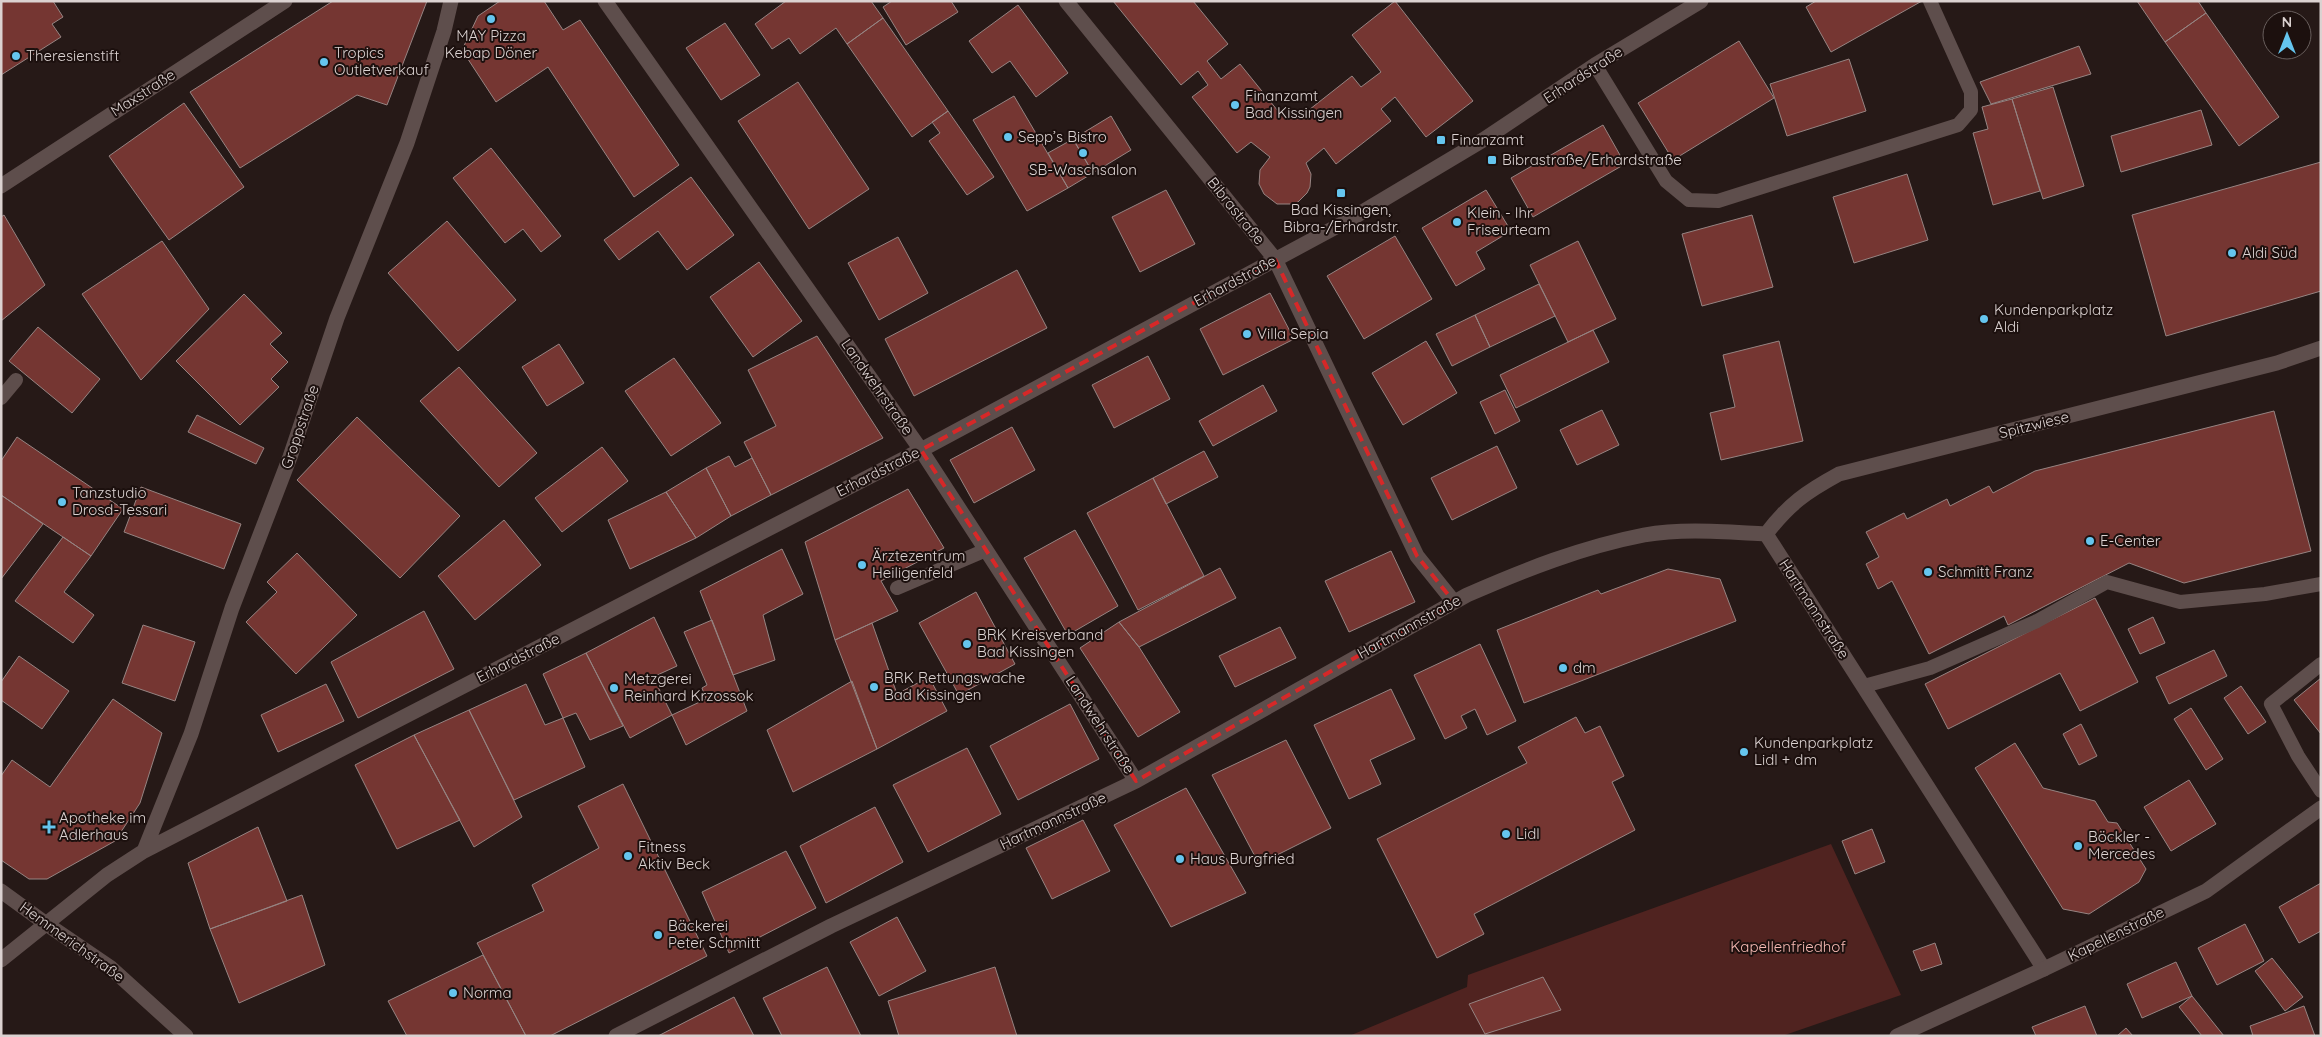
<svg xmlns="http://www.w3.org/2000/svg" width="2322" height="1037" viewBox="0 0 2322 1037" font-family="Quicksand,sans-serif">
	<rect width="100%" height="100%" fill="#261917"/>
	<path fill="#502320" d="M 1831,844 L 1901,995 L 1782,1036 L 1349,1036 L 1467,987 L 1468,975 Z"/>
	<path fill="#753632" stroke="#968482" d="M 1,1 L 53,1 L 63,17 L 52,24 L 61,37 L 1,75 Z
		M 333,1 L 427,1 L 387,105 L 357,95 L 240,168 L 190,92 Z
		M 500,1 L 544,1 L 563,30 L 580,20 L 679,165 L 634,197 L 548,67 L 496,102 L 462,50 L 478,16 Z
		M 786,1 L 871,1 L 883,18 L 847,44 L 836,28 L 800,54 L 789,38 L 772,49 L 755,24 Z
		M 892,1 L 951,1 L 958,12 L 906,45 L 883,7 Z
		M 1113,1 L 1193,1 L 1228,44 L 1207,61 L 1221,79 L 1240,64 L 1282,116 L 1300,117 L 1352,76 L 1361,87 L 1381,72 L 1352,35 L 1395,1 L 1473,101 L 1426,137 L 1395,97 L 1381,109 L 1391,121 L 1336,164 L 1324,148 L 1306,163 L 1311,174 L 1310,187 L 1307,193 L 1298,202 L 1292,204 L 1277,204 L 1264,194 L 1259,184 L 1260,170 L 1270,157 L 1251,142 L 1237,153 L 1192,97 L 1208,85 L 1198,71 L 1181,85 Z
		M 1816,1 L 1922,1 L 1831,52 L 1806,7 Z
		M 2137,1 L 2198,1 L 2206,13 L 2165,42 Z
		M 1018,5 L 1068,73 L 1036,97 L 1010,61 L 992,73 L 969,41 Z
		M 2206,13 L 2279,117 L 2239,146 L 2165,42 Z
		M 883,18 L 948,111 L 912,137 L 847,44 Z
		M 725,23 L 760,75 L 721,100 L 686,48 Z
		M 1739,41 L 1774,98 L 1673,160 L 1638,103 Z
		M 2079,46 L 2091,74 L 1991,104 L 1980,82 Z
		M 1849,59 L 1866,111 L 1787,136 L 1770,84 Z
		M 798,82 L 869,189 L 809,229 L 738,121 Z
		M 2053,87 L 2084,186 L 2043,199 L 2012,99 Z
		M 1014,96 L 1068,188 L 1027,211 L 973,120 Z
		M 2012,99 L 2040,191 L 1993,205 L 1973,133 L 1988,129 L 1982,107 Z
		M 184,103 L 244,187 L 169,240 L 109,156 Z
		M 2201,110 L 2212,145 L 2121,172 L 2111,136 Z
		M 948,111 L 994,177 L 967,195 L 929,141 L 940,133 L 932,122 Z
		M 1111,116 L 1131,150 L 1093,173 L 1073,139 Z
		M 1603,125 L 1625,164 L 1533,217 L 1511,178 Z
		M 1073,139 L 1093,173 L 1068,188 L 1048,153 Z
		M 491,148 L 561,236 L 541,252 L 523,229 L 505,243 L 453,178 Z
		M 2321,162 L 2321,291 L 2166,336 L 2132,215 Z
		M 1907,174 L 1928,240 L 1854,263 L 1833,197 Z
		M 691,177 L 734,235 L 687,270 L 658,231 L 619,260 L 604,240 Z
		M 1166,190 L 1195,244 L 1140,272 L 1112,217 Z
		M 1486,190 L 1511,231 L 1476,252 L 1485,269 L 1456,286 L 1422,228 Z
		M 4,215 L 45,285 L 1,321 L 1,217 Z
		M 1752,215 L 1773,287 L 1702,306 L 1682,234 Z
		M 447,221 L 516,300 L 458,351 L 388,273 Z
		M 1395,236 L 1432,299 L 1364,339 L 1327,276 Z
		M 898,237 L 928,293 L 879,320 L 848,263 Z
		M 162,241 L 209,309 L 141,380 L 82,294 Z
		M 1578,241 L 1616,319 L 1568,342 L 1530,265 Z
		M 759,262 L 802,321 L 753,357 L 710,297 Z
		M 1017,270 L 1047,328 L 914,396 L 885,339 Z
		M 1539,284 L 1555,316 L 1490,347 L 1475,315 Z
		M 1270,293 L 1294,339 L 1223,375 L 1200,329 Z
		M 244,294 L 282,333 L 270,344 L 288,362 L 271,379 L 279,387 L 240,425 L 176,361 Z
		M 1475,315 L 1490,347 L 1452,366 L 1436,334 Z
		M 38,327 L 100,379 L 72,413 L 9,361 Z
		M 1593,330 L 1609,362 L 1516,408 L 1500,375 Z
		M 817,336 L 883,438 L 771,495 L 744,442 L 776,426 L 748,370 Z
		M 1426,341 L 1457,393 L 1403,425 L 1372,373 Z
		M 1779,341 L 1803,441 L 1721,460 L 1710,413 L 1735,407 L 1723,355 Z
		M 559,344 L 584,383 L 547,406 L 522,367 Z
		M 1148,356 L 1170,399 L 1114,428 L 1092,385 Z
		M 674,358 L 721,423 L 671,456 L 625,391 Z
		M 459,367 L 537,453 L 499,487 L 420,401 Z
		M 1263,385 L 1277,411 L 1213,446 L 1199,421 Z
		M 1505,390 L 1520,421 L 1495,434 L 1480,402 Z
		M 1602,410 L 1619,445 L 1577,465 L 1560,430 Z
		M 2274,411 L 2311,551 L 2184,583 L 2129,563 L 2008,625 L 2004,616 L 1929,654 L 1892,581 L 1878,589 L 1866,564 L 1879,557 L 1866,532 L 1904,513 L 1907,519 L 1947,499 L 1950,506 L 1989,486 L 1993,493 L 2035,471 Z
		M 197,415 L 264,448 L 256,464 L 188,432 Z
		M 357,417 L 460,516 L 400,578 L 297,480 Z
		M 1012,427 L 1035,470 L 974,503 L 950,460 Z
		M 17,437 L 123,509 L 91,556 L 1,495 L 1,461 Z
		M 1497,446 L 1517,488 L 1452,520 L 1431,478 Z
		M 602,447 L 628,481 L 562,532 L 535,498 Z
		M 1204,451 L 1218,477 L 1166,504 L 1153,478 Z
		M 729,456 L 735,467 L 752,458 L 771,495 L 731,516 L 706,468 Z
		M 706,468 L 731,516 L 696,538 L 666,492 Z
		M 1153,478 L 1204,576 L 1138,610 L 1087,513 Z
		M 141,487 L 241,524 L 224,569 L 124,532 Z
		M 908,489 L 944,548 L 881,581 L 898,611 L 835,640 L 805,542 Z
		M 666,492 L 696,538 L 630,569 L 608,520 Z
		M 1,495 L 43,524 L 1,579 Z
		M 504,520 L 541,565 L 475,620 L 438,576 Z
		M 1075,530 L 1118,606 L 1068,635 L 1024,558 Z
		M 63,537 L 91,556 L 64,592 L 94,615 L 73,643 L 15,601 Z
		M 782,549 L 803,594 L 763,615 L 775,660 L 733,675 L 700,591 Z
		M 1391,551 L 1415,602 L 1349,632 L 1325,581 Z
		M 297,553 L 357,615 L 296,674 L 246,622 L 277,592 L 267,582 Z
		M 1220,568 L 1236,598 L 1139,647 L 1119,622 Z
		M 1668,569 L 1720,579 L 1736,621 L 1524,703 L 1497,630 L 1598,590 L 1601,594 Z
		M 976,592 L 1015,664 L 959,695 L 919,623 Z
		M 2095,598 L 2138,682 L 2080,711 L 2060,673 L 1948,729 L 1925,684 Z
		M 424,611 L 454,669 L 358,718 L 331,662 Z
		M 654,617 L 677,666 L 653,677 L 672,715 L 630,738 L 586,653 Z
		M 2153,617 L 2165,643 L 2140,654 L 2128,629 Z
		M 712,620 L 747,711 L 686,745 L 672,715 L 706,699 L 702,688 L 707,685 L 684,632 Z
		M 1119,622 L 1139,647 L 1180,712 L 1138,737 L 1080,648 Z
		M 872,623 L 897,694 L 929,677 L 947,711 L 877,749 L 835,640 Z
		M 143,625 L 195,642 L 175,701 L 122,683 Z
		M 1280,627 L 1296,658 L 1235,687 L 1219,656 Z
		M 1480,644 L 1516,721 L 1487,735 L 1475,709 L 1461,716 L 1467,728 L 1445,739 L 1414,675 Z
		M 2214,650 L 2227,676 L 2169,704 L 2156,677 Z
		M 586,653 L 623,726 L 590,740 L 576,713 L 563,718 L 543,674 Z
		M 19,656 L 69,691 L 42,729 L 1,700 L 1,682 Z
		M 2321,678 L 2321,734 L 2294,700 Z
		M 852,681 L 877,749 L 793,792 L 767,730 Z
		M 326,684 L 344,721 L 278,752 L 261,715 Z
		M 526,684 L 545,725 L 563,718 L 585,767 L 514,800 L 469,710 Z
		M 2241,686 L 2266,722 L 2248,734 L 2224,698 Z
		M 1391,689 L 1415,739 L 1370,760 L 1381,784 L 1349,799 L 1314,725 Z
		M 113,699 L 162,733 L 140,803 L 115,841 L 47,879 L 29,879 L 1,860 L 1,776 L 12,760 L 50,787 Z
		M 1070,704 L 1099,759 L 1018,800 L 990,746 Z
		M 2191,708 L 2223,759 L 2206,770 L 2174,719 Z
		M 469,710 L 522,817 L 474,847 L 414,735 Z
		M 1576,717 L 1585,733 L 1600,726 L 1624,776 L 1612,782 L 1635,830 L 1474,914 L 1484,934 L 1437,958 L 1377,839 L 1527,763 L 1518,747 Z
		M 2081,724 L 2097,756 L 2079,765 L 2063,734 Z
		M 414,735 L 460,820 L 397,849 L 355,765 Z
		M 1286,740 L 1331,828 L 1259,864 L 1212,775 Z
		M 2015,743 L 2043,788 L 2095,801 L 2108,822 L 2117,823 L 2146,869 L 2139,882 L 2089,914 L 2063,909 L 1975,768 Z
		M 967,748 L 1001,814 L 928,852 L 893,785 Z
		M 2189,780 L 2216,824 L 2171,851 L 2144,807 Z
		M 623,784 L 707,956 L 550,1036 L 526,1036 L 477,943 L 544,911 L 532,885 L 599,848 L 578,806 Z
		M 1186,788 L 1246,893 L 1171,927 L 1114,825 Z
		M 875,807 L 903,862 L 826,903 L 800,846 Z
		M 1083,820 L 1110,871 L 1052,899 L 1026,848 Z
		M 258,827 L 287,901 L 210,929 L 188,863 Z
		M 1872,829 L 1885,862 L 1855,874 L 1842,841 Z
		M 786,851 L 816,908 L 729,953 L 702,892 Z
		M 2321,883 L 2321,931 L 2299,943 L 2279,907 Z
		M 302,895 L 325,965 L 239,1003 L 210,929 Z
		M 897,917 L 926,971 L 879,996 L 850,942 Z
		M 2245,924 L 2264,961 L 2217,985 L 2198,948 Z
		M 1935,943 L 1942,964 L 1921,971 L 1913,951 Z
		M 483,955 L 526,1036 L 407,1036 L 388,1001 Z
		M 2272,958 L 2303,997 L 2285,1011 L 2255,971 Z
		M 2176,962 L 2192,996 L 2142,1018 L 2127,984 Z
		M 827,967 L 861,1036 L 782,1036 L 763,998 Z
		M 995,967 L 1017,1036 L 899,1036 L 888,1001 Z
		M 1543,977 L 1561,1010 L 1485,1034 L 1469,1004 Z
		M 2192,996 L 2224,1036 L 2202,1036 L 2179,1007 Z
		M 734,997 L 754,1036 L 658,1036 Z
		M 2085,1006 L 2097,1036 L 2036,1036 L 2032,1027 Z
		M 2304,1006 L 2315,1036 L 2253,1036 L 2250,1026 Z
		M 2126,1028 L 2133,1036 L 2117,1036 Z"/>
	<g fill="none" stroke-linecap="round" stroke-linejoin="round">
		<path stroke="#5e4e4c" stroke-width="14" d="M 1595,65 L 1666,181 L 1689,200 L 1718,201 L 1958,125 L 1971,110 L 1971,92 L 1930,1
			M 1,398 L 16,380
			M 897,588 L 986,550
			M 2321,664 L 2271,704 L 2298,756 L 2321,791
			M 1864,686 L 1930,668 L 2037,621 L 2107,582 L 2180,602 L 2265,594 L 2321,584"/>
		<path stroke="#5e4e4c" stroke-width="15" d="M 605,1 L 921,450 L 1136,781
			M 1066,1 L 1275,259 L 1417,556 L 1454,602
			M 1,186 L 285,1
			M 1766,534 C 1789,504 1806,492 1839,474 L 2277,363 L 2321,348
			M 144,851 L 191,734 L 232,608 L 290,457 L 337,318 L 407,143 L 444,31 L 451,1
			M 1,960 L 107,875 L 144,851 L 921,450 L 1349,220 L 1483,140 L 1595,65 L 1701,1
			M 616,1036 L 831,926 L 1136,781 L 1467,595 C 1524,570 1582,547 1644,535 C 1684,528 1725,532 1766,534 L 2044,969"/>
		<path stroke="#5e4e4c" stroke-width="15" d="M 1,891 L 45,923 L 111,968 L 186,1036
			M 1897,1036 L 2044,969 L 2206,891 L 2321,808"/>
	</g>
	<path fill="none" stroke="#d62828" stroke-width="4" stroke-dasharray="10 6" stroke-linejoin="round" d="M 1275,259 L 1417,556 L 1454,602 L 1136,781 L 921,450 Z"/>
	<g fill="#65c5ee" stroke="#1c100e" stroke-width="2">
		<circle cx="491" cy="19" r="5"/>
		<circle cx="16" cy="56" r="5"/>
		<circle cx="324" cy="62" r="5"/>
		<circle cx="1235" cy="105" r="5"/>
		<circle cx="1008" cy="137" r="5"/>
		<rect x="1436" y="135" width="10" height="10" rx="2.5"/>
		<circle cx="1083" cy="153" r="5"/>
		<rect x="1487" y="155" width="10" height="10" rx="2.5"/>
		<rect x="1336" y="188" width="10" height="10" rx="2.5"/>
		<circle cx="1457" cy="222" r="5"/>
		<circle cx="2232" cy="253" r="5"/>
		<circle cx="1984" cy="319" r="5"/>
		<circle cx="1247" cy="334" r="5"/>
		<circle cx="62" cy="502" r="5"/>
		<circle cx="2090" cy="541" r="5"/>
		<circle cx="862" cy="565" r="5"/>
		<circle cx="1928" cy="572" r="5"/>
		<circle cx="967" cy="644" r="5"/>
		<circle cx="1563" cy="668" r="5"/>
		<circle cx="874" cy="687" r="5"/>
		<circle cx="614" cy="688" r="5"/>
		<circle cx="1744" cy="752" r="5"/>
		<path d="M46.5 819.5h5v5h5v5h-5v5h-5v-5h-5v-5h5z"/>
		<circle cx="1506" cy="834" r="5"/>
		<circle cx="2078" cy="846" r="5"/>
		<circle cx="628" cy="856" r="5"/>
		<circle cx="1180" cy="859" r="5"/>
		<circle cx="658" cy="935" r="5"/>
		<circle cx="453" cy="993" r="5"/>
	</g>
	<g text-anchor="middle" stroke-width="4" stroke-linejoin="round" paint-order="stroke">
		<g font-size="15" fill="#dbd2d1" stroke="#1c100e" text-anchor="start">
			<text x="491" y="41" text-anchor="middle">MAY Pizza<tspan x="491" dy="17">Kebap Döner</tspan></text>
			<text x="334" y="58">Tropics<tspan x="334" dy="17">Outletverkauf</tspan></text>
			<text x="26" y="61">Theresienstift</text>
			<text x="1245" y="101">Finanzamt<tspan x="1245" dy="17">Bad Kissingen</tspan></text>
			<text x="1018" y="142">Sepp’s Bistro</text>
			<text x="1451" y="145">Finanzamt</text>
			<text x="1502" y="165">Bibrastraße/Erhardstraße</text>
			<text x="1083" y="175" text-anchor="middle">SB-Waschsalon</text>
			<text x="1341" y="215" text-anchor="middle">Bad Kissingen,<tspan x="1341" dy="17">Bibra-/Erhardstr.</tspan></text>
			<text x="1467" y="218">Klein - Ihr<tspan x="1467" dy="17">Friseurteam</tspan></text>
			<text x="2242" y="258">Aldi Süd</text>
			<text x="1994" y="315">Kundenparkplatz<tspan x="1994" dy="17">Aldi</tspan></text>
			<text x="1257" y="339">Villa Sepia</text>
			<text x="72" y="498">Tanzstudio<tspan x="72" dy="17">Drosd-Tessari</tspan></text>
			<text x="2100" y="546">E-Center</text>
			<text x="872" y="561">Ärztezentrum<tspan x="872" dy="17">Heiligenfeld</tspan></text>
			<text x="1938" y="577">Schmitt Franz</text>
			<text x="977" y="640">BRK Kreisverband<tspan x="977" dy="17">Bad Kissingen</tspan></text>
			<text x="1573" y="673">dm</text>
			<text x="884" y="683">BRK Rettungswache<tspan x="884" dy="17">Bad Kissingen</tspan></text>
			<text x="624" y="684">Metzgerei<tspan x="624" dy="17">Reinhard Krzossok</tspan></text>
			<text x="1754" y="748">Kundenparkplatz<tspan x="1754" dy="17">Lidl + dm</tspan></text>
			<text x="59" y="823">Apotheke im<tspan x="59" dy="17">Adlerhaus</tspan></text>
			<text x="1516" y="839">Lidl</text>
			<text x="2088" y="842">Böckler -<tspan x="2088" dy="17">Mercedes</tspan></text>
			<text x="638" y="852">Fitness<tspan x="638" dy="17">Aktiv Beck</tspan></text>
			<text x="1190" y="864">Haus Burgfried</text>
			<text x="668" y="931">Bäckerei<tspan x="668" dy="17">Peter Schmitt</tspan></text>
			<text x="463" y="998">Norma</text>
		</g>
		<g font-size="15" fill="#dbd2d1" stroke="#1c100e">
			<text transform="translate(1583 75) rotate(-33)" y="5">Erhardstraße</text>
			<text transform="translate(143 93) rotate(-33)" y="5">Maxstraße</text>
			<text transform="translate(1236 211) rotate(51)" y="5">Bibrastraße</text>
			<text transform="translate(1235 281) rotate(-28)" y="5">Erhardstraße</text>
			<text transform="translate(877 387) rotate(55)" y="5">Landwehrstraße</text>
			<text transform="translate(2034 425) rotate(-14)" y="5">Spitzwiese</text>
			<text transform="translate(300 427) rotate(-71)" y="5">Groppstraße</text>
			<text transform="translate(878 472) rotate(-27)" y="5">Erhardstraße</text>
			<text transform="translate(1814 609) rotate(57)" y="5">Hartmannstraße</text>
			<text transform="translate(1409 627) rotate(-29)" y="5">Hartmannstraße</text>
			<text transform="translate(518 658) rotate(-27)" y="5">Erhardstraße</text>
			<text transform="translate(1100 725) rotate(57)" y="5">Landwehrstraße</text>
			<text transform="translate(1053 821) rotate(-25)" y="5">Hartmannstraße</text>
			<text transform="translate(2116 934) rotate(-26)" y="5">Kapellenstraße</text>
			<text transform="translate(72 942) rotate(36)" y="5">Hemmerichstraße</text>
		</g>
		<g font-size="15" fill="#f7bab4" stroke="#1c100e">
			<text x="1788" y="952">Kapellenfriedhof</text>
		</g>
	</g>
	<rect width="2322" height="1037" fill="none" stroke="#dbd2d1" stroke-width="5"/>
	<g transform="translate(2287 35)"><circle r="24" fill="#1c100e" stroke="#685e5c"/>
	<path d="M0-4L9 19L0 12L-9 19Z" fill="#65c5ee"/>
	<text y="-8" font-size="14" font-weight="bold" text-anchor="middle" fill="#dbd2d1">N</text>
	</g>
</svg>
